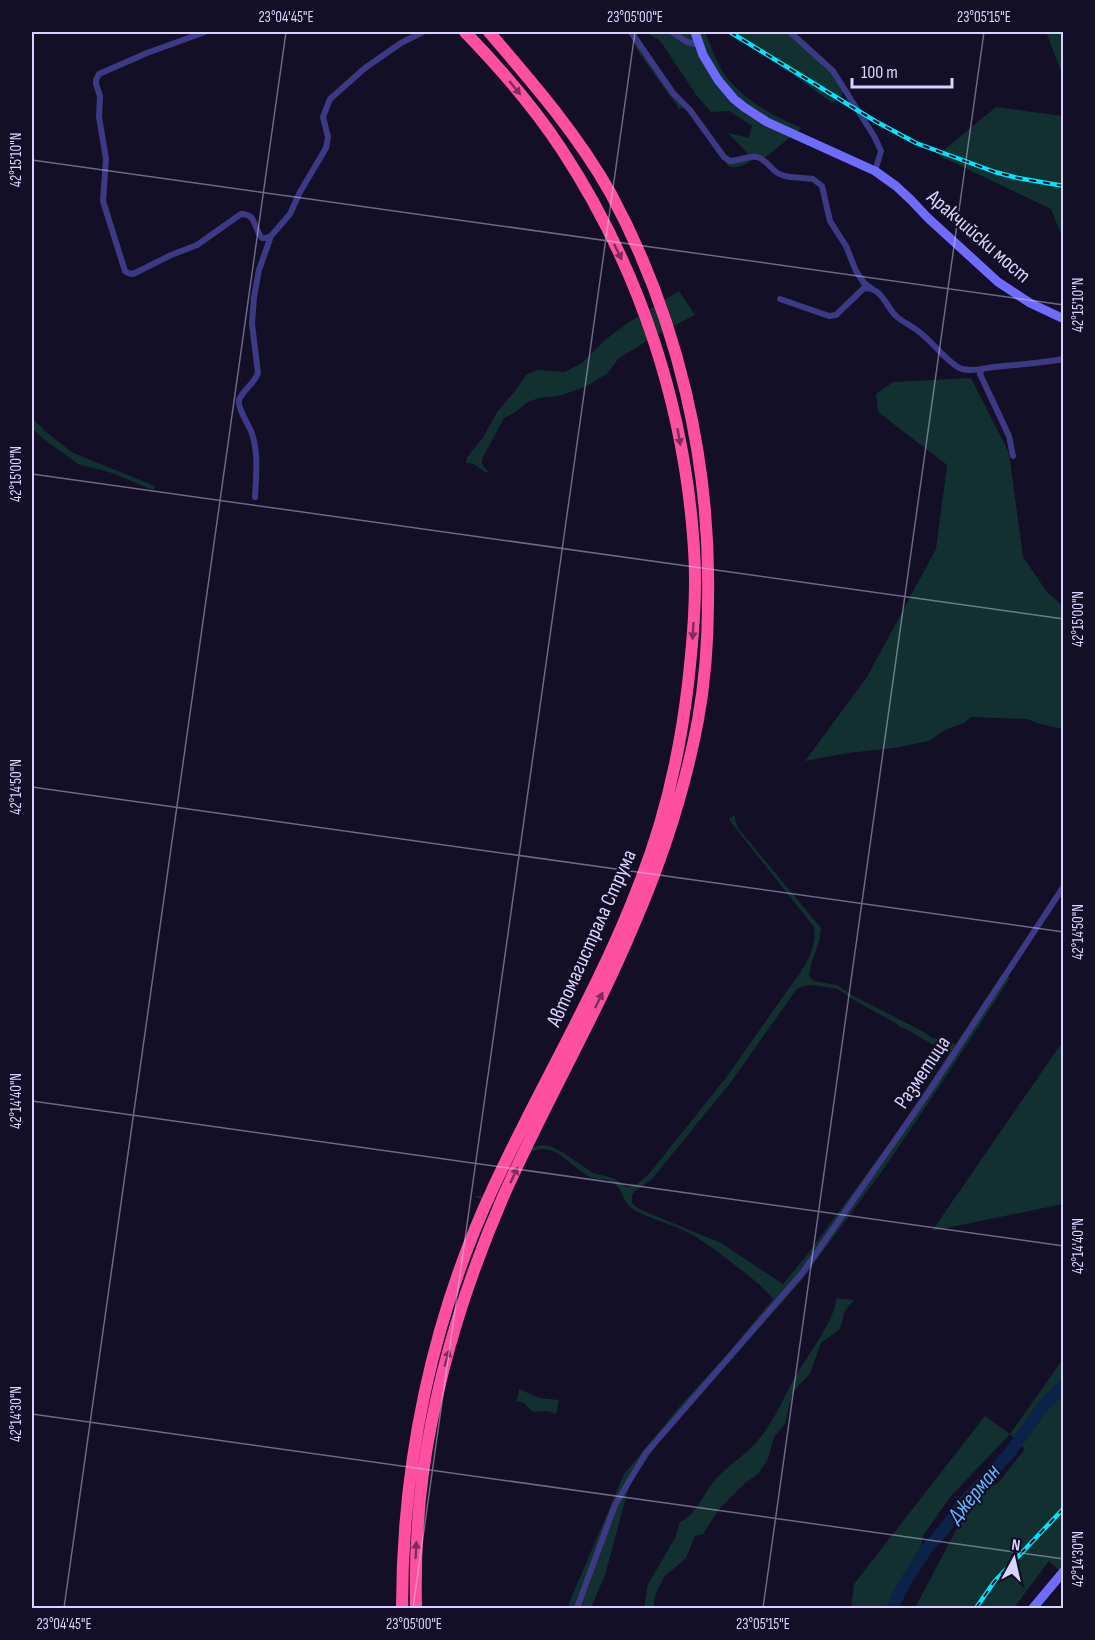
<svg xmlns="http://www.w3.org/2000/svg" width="1095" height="1640" viewBox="0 0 1095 1640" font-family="'Sofia Sans Condensed',sans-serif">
	<rect width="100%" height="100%" fill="#130f26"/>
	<path fill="#12302f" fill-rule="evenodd" d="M 628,32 L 631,32 L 685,107 L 729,160 L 749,155 L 728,133 L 749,138 L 752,126 L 729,111 L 711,112 L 697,96 L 663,45 L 659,40 L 646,32 L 705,32 C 711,46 716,62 725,75 C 744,101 774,116 802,128 L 762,160 L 757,157 C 748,163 738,170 728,166 L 685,108 L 677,109 L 678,107 L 639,53 Z
		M 727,32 L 791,32 L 829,67 L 845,90 L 842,94 L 843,95 L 832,103 L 788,71 Z
		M 1046,32 L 1063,32 L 1063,76 Z
		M 996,107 L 1063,116 L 1063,114 L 1063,239 L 1051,209 L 938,155 Z
		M 679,291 L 695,315 L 667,329 L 619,358 L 608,373 L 587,386 L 559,396 L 539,398 L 528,402 L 514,413 L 504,418 L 482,459 L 482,464 L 489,473 C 479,471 479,463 466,463 L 467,457 L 482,439 L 497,412 L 515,391 L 526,375 L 537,370 L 565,372 L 582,363 L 605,340 L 629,322 Z
		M 971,378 L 1009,453 L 1023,557 L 1047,592 L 1063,606 L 1064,662 L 1062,668 L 1064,673 L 1063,729 L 1040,724 L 1027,719 L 971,717 L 964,723 L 945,730 L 929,741 L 894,748 L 848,753 L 805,761 L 867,677 L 936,549 L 947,465 L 878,412 L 876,394 L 893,382 Z
		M 32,418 L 46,432 L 73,453 L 155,486 L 153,490 L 112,473 L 78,464 L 42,438 L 32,428 Z
		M 735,815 L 735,820 L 738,828 L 821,928 C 820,947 811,958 809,975 L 813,981 L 837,985 L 852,995 L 924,1032 L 932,1038 L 956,1044 L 1002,974 L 1010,978 L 939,1087 L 885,1167 L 801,1281 L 658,1443 L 632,1481 L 628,1490 L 605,1575 L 591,1608 L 567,1608 L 624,1474 L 680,1406 L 729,1352 L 773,1299 C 763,1286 749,1276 736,1266 C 719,1253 702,1239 683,1230 C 668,1223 651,1219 636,1211 C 621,1203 625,1192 614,1183 C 606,1177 596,1181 588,1176 C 569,1165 553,1139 529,1153 L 498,1203 L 490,1203 L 474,1196 C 482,1195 489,1200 497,1200 L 527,1151 L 535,1146 L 545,1145 L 552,1147 L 562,1152 L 593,1173 L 613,1178 L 626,1187 L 637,1184 L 648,1175 L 725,1079 L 787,991 C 800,974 818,950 814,927 L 733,825 L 729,819 ZM 813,985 L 838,989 L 852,999 L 897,1024 L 900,1027 L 906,1029 L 949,1054 L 896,1134 L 807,1255 L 783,1284 L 721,1243 L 639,1209 L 632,1203 L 632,1196 L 635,1191 L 652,1179 L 731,1082 L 796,990 L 803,986 Z
		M 1063,1041 L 1063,1204 L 932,1231 Z
		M 836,1298 L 854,1300 L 844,1312 L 843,1320 L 839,1330 L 821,1343 L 810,1374 L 795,1389 L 790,1402 L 785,1424 L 774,1437 L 768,1459 L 758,1474 L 745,1483 L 719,1509 L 703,1534 L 695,1536 L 686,1558 L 664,1577 L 656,1593 L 653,1608 L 644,1608 L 648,1584 L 675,1538 L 680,1522 C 697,1514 703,1494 715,1480 C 728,1465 748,1454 759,1439 C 775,1420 782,1400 794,1379 C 804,1360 837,1318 836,1298 Z
		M 1063,1359 L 1064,1571 L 1062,1573 L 1049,1561 L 1014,1608 L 915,1608 L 976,1492 L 998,1483 L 1025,1449 L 1010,1434 L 951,1496 L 923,1536 L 918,1571 L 897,1608 L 851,1608 L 854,1584 L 985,1416 L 1010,1434 Z
		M 519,1389 L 539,1398 L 559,1400 L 556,1414 L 547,1411 L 533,1412 L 524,1403 L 515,1401 L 518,1397 Z"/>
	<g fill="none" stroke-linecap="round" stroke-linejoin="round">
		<path stroke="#0c2248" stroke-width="12" d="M 892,1608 L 905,1582 L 928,1547 L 942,1532 L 964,1502 L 1008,1455 L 1041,1409 L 1064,1385"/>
		<path stroke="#3d3a85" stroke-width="6" d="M 205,32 L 147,53 L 99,74 L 96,80 L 96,84 L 100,96 L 99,117 L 106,159 L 103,201 L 125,271 L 128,273 L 133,274 L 171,255 L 197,245 L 241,214 C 257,214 253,228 262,238 L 266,238 L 271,236
			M 631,32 L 673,93 L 690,110 L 724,157 L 730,161 C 739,161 749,155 757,157 C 766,160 770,167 776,172 C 785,179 802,177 813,179 L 822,186 L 830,221 L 846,246 L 856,271 L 864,283 L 871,288
			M 672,32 L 687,42 L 699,45
			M 790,32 L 833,71 L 874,136 L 881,151 L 875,171
			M 780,299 L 829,316 L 836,315 L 864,288 C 883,287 886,308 897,317 C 906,324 916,328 924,336 C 935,345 949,364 962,369 C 973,372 984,368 994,367 C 1018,365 1041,363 1064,359
			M 982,369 L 980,374 L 1009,436 L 1013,456
			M 255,497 C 256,476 259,452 251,431 C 248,424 237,407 239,400 C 242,391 254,384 258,373 L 252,324 L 254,297 L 259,270 L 271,236 L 290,214 L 300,192 L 326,148 L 328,137 L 323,117 L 330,99 L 365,68 L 401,43 L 423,32
			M 577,1608 L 615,1505 L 646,1453 L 803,1272 L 928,1093 L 1064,886"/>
		<path stroke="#6f6bff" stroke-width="9" d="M 695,32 L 703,55 L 718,80 L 734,99 L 744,107 L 767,122 L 875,171 L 896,186 L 911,200 L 928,218 L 998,282 L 1030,303 L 1064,319
			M 1033,1608 L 1064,1571"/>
		<path stroke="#ff4fa3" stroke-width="12" d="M 402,1608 C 402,1464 432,1319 493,1188 C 540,1086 600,988 640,882 C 665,819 680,752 688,684 C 693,639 697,594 694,549 C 685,407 640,269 562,150 C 534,107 500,68 465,32
			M 416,1608 C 415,1563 417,1518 423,1473 C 436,1379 465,1285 503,1197 C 544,1104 596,1016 635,922 C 663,857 685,789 698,720 C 705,681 708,641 708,602 C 711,461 678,319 611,194 C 578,135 533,83 489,32"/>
		<g stroke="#00e5ff" stroke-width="4.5">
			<path id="rail" d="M 730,32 L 875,121 L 916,143 L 995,172 L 1018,178 L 1064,186
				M 976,1608 L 994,1582 L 1064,1508"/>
		</g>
		<use href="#rail" stroke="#130f26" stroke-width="2" stroke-dasharray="7" stroke-linecap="butt"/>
	</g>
	<defs><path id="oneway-solid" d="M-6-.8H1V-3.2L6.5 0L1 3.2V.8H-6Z" transform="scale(1.5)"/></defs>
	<g fill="#7d2c5e">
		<use href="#oneway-solid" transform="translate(515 88) rotate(51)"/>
		<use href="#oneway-solid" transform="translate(618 252) rotate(64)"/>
		<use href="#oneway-solid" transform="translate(679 437) rotate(80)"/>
		<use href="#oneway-solid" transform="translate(693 631) rotate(93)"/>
		<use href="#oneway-solid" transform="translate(599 1000) rotate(-64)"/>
		<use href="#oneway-solid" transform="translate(514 1175) rotate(-65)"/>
		<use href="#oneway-solid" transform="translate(447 1358) rotate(-74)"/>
		<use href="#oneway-solid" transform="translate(416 1550) rotate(-87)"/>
	</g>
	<path fill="none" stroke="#d9d4ff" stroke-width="1.5" stroke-opacity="0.45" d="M 32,160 L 1064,305M 32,474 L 1064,619M 32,787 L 1064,932M 32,1101 L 1064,1246M 32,1414 L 1064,1559M 64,1608 L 286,32M 413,1608 L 635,32M 763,1608 L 984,32"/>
	<g text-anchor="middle" stroke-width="4.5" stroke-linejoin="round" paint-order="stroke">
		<g font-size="21" fill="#d9d4ff" stroke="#130f26">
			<text transform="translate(979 236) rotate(41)" y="7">Аракчийски мост</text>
			<text transform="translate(591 938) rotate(-66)" y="7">Автомагистрала Струма</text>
			<text transform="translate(922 1072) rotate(-56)" y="7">Разметица</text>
		</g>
		<g font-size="22" font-style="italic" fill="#62b6ff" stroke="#130f26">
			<text transform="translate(973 1493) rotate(-50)" y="8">Джерман</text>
		</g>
	</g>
	<rect width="1095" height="1640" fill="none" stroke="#130f26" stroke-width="66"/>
	<g transform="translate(1014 1559) rotate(8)" stroke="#130f26" stroke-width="4.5" paint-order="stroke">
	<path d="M0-4.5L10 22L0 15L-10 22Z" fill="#d9d4ff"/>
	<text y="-9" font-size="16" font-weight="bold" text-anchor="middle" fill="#d9d4ff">N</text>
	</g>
	<path d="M852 78v9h100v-9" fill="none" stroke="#d9d4ff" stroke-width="3"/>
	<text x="861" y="78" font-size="18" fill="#d9d4ff" stroke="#130f26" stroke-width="4.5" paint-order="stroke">100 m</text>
	<rect x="33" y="33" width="1029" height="1574" fill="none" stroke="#d9d4ff" stroke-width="2"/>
	<g font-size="15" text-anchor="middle" fill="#d9d4ff">
		<text x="286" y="22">23°04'45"E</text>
		<text x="635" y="22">23°05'00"E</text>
		<text x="984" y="22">23°05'15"E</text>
		<text transform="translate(16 160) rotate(-90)" y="5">42°15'10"N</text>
		<text transform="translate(1078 305) rotate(-90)" y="5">42°15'10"N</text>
		<text transform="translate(16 474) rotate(-90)" y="5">42°15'00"N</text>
		<text transform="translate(1078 619) rotate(-90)" y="5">42°15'00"N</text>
		<text transform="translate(16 787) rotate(-90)" y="5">42°14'50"N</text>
		<text transform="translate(1078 932) rotate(-90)" y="5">42°14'50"N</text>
		<text transform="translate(16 1101) rotate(-90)" y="5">42°14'40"N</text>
		<text transform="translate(1078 1246) rotate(-90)" y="5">42°14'40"N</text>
		<text transform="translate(16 1414) rotate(-90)" y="5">42°14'30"N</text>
		<text transform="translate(1078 1559) rotate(-90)" y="5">42°14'30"N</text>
		<text x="64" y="1629">23°04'45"E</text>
		<text x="414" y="1629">23°05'00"E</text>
		<text x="763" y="1629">23°05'15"E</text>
	</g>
</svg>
